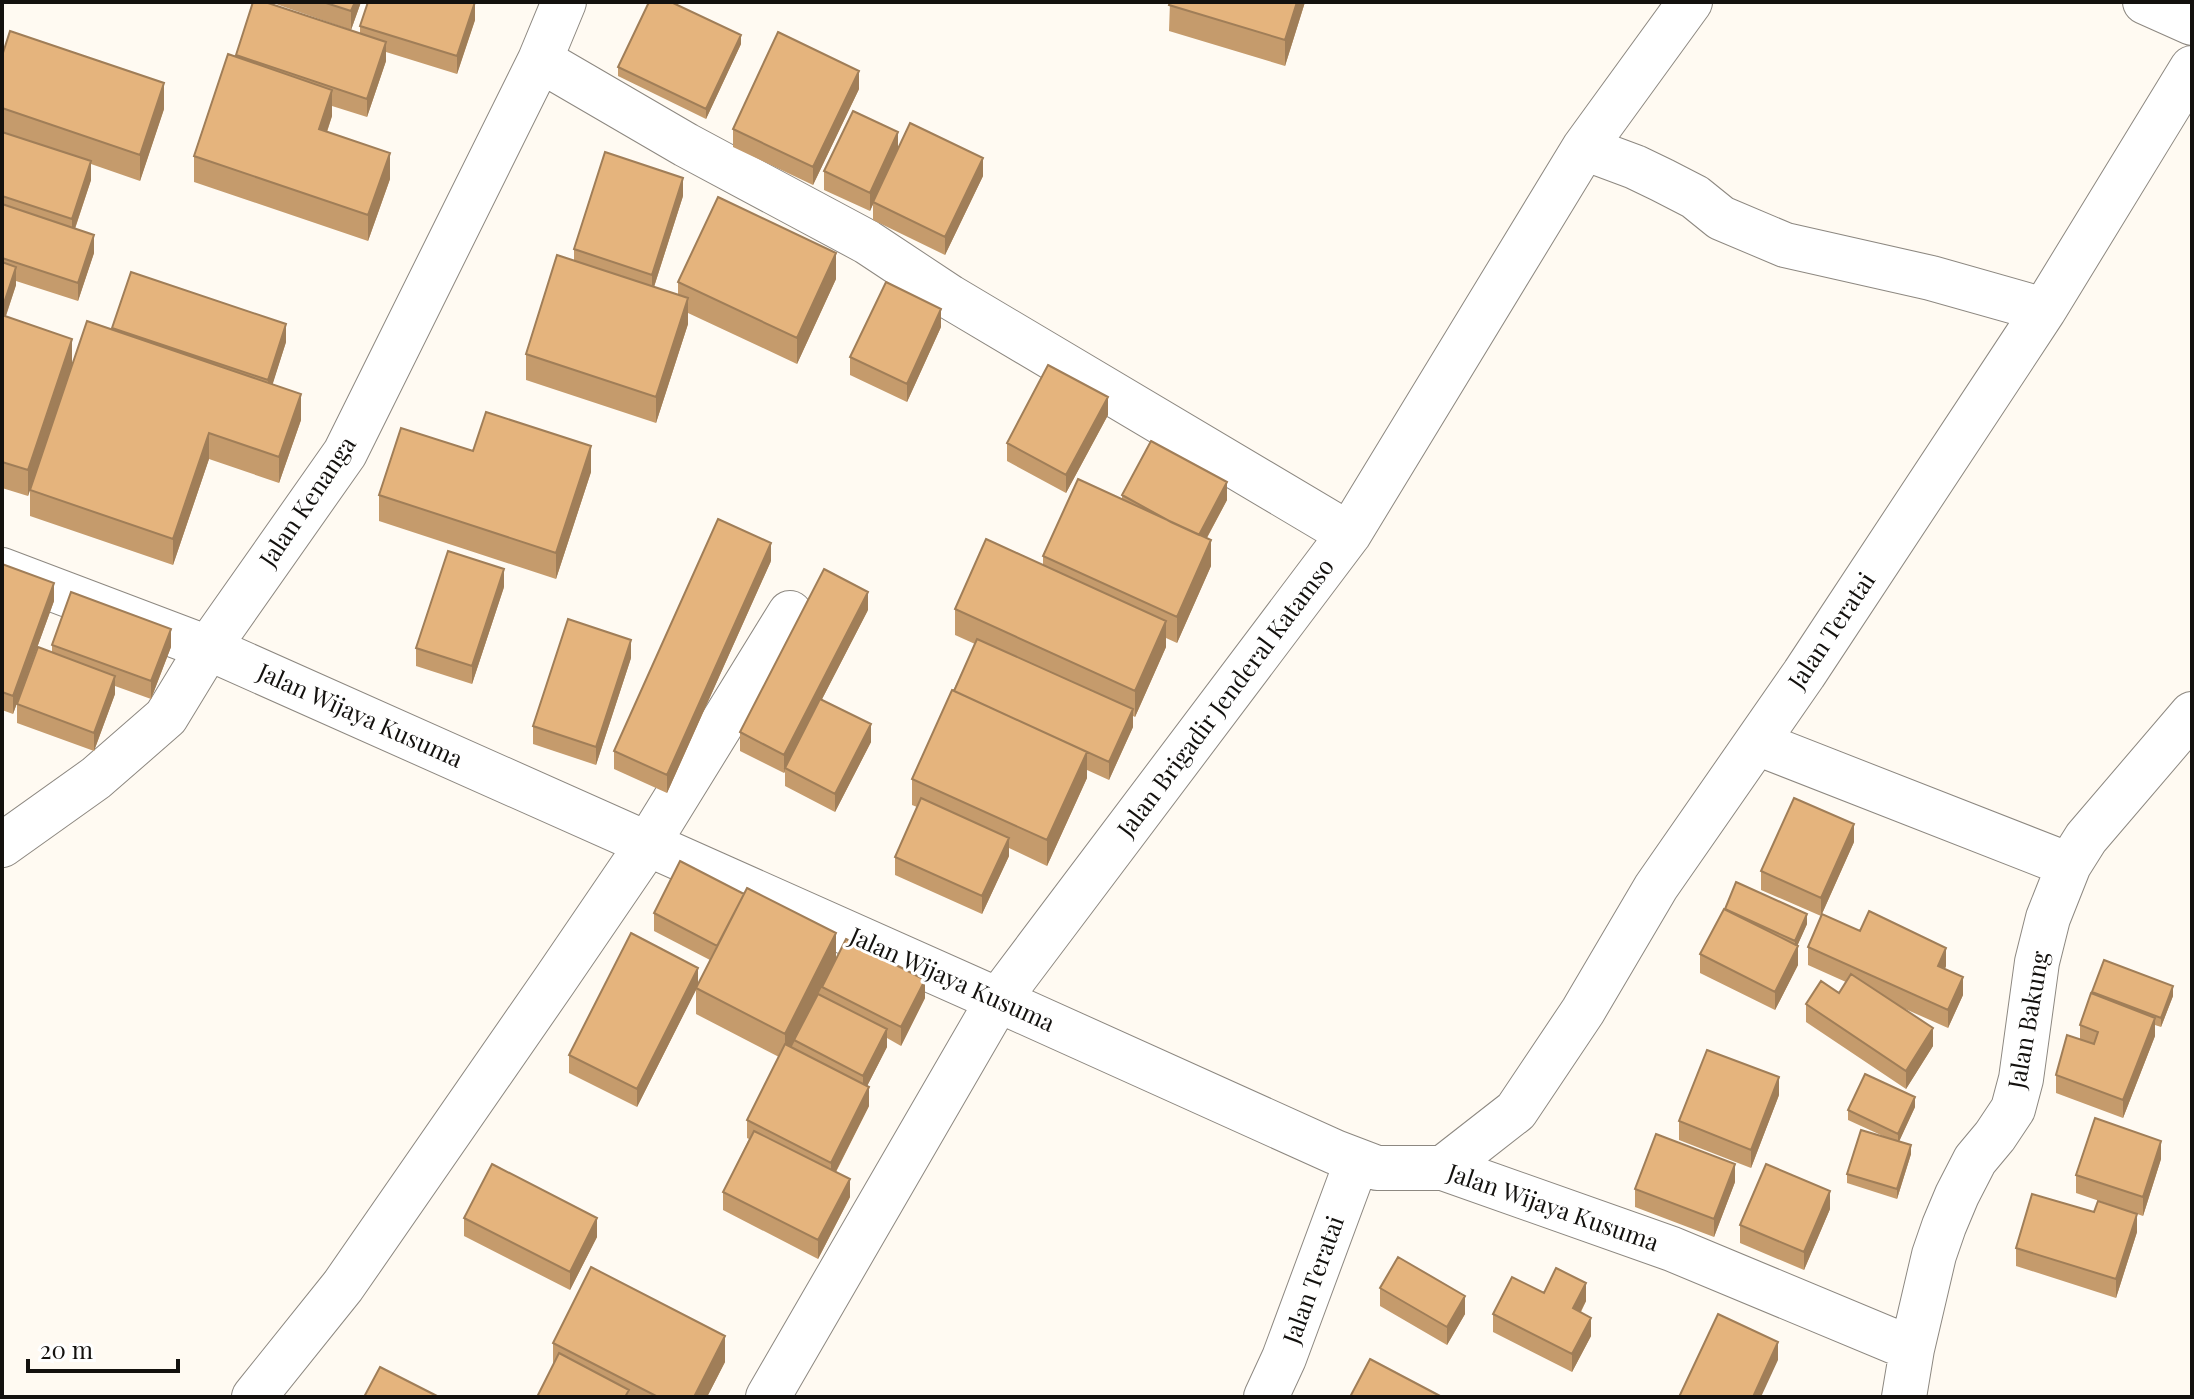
<svg xmlns="http://www.w3.org/2000/svg" width="2194" height="1399" viewBox="0 0 2194 1399" font-family="'Playfair Display',serif">
	<rect width="100%" height="100%" fill="#fffaf2"/>
	<g fill="none" stroke-linecap="round" stroke-linejoin="round">
		<g stroke="#8d8881" stroke-width="46">
			<path id="minor" d="M 2145,2 L 2192,23
				M 540,60 L 686,145 L 867,242 L 950,297 L 1349,534
				M 1584,148 L 1635,167 L 1662,180 L 1695,197 L 1721,218 L 1785,245 L 1931,278 L 2044,310
				M 2,570 L 208,648 L 998,1000 L 1335,1152 L 1377,1168 L 1443,1168 L 1672,1249 L 1912,1349
				M 1757,743 L 2069,865
				M 2,845 L 96,778 L 166,717 L 208,648 L 345,453 L 540,60 L 564,2
				M 1443,1168 L 1516,1111 L 1583,1011 L 1656,887 L 1804,674 L 2044,310 L 2192,68
				M 254,1397 L 343,1286 L 555,980 L 647,845 L 790,613
				M 768,1397 L 998,1000 L 1349,534 L 1584,148 L 1690,2
				M 1266,1397 L 1284,1358 L 1357,1161
				M 1904,1397 L 1912,1349 L 1934,1255 L 1944,1226 L 1957,1195 L 1975,1160 L 1995,1136 L 2013,1109 L 2021,1079 L 2037,962 L 2048,918 L 2069,865 L 2086,838 L 2192,714"/>
		</g>
		<use href="#minor" stroke="#fff" stroke-width="44"/>
	</g>
	<path fill="#c59b6c" d="M 270,2 L 361,2 L 351,30 Z
		M 1170,2 L 1305,2 L 1285,66 L 1169,31 Z
		M 475,20 L 457,74 L 386,52 L 386,61 L 367,117 L 332,106 L 332,116 L 327,132 L 390,179 L 368,241 L 194,182 L 194,156 L 236,55 L 360,34 L 360,26 Z
		M 741,44 L 706,119 L 618,76 L 618,67 Z
		M 2,56 L 164,109 L 140,181 L 91,164 L 91,180 L 75,229 L 94,253 L 78,301 L 16,281 L 16,285 L 6,316 L 72,365 L 28,496 L 2,488 Z
		M 859,89 L 813,185 L 733,147 L 733,129 Z
		M 898,148 L 983,176 L 945,255 L 873,220 L 873,204 L 870,211 L 824,190 L 824,171 Z
		M 683,196 L 654,287 L 678,295 L 678,282 L 836,279 L 797,364 L 688,313 L 688,324 L 656,423 L 526,380 L 526,354 L 574,260 L 574,249 Z
		M 941,327 L 907,402 L 850,375 L 850,357 Z
		M 112,328 L 286,342 L 272,385 L 301,420 L 279,483 L 209,459 L 173,565 L 30,516 L 30,490 Z
		M 1108,415 L 1066,493 L 1007,461 L 1007,443 Z
		M 473,451 L 591,472 L 556,579 L 379,521 L 379,495 Z
		M 1122,495 L 1227,500 L 1207,538 L 1211,566 L 1177,643 L 1166,638 L 1166,647 L 1135,717 L 1133,716 L 1133,727 L 1109,780 L 1087,770 L 1087,778 L 1047,866 L 1009,848 L 1009,856 L 982,914 L 895,875 L 895,857 L 917,807 L 912,805 L 912,779 L 975,644 L 955,635 L 955,609 L 1043,565 L 1043,556 L 1122,499 Z
		M 771,561 L 667,793 L 614,769 L 614,751 Z
		M 2,564 L 54,601 L 13,714 L 2,710 Z
		M 504,587 L 472,684 L 416,666 L 416,648 Z
		M 868,610 L 822,699 L 871,742 L 835,812 L 785,786 L 785,772 L 784,773 L 740,751 L 740,732 Z
		M 52,645 L 171,647 L 151,699 L 115,686 L 115,694 L 94,751 L 17,723 L 17,704 L 52,653 Z
		M 631,658 L 596,765 L 533,744 L 533,726 Z
		M 1854,842 L 1821,916 L 1761,890 L 1761,871 Z
		M 1725,909 L 1807,924 L 1797,946 L 1798,965 L 1775,1010 L 1700,973 L 1700,954 Z
		M 654,913 L 836,959 L 925,998 L 901,1046 L 887,1038 L 887,1047 L 867,1086 L 869,1106 L 836,1172 L 850,1197 L 818,1259 L 723,1210 L 723,1192 L 749,1139 L 747,1138 L 747,1120 L 779,1057 L 696,1014 L 696,990 L 637,1107 L 569,1073 L 569,1055 L 698,984 L 710,960 L 654,931 Z
		M 1860,931 L 1946,966 L 1945,969 L 1963,995 L 1948,1028 L 1903,1008 L 1933,1046 L 1906,1089 L 1806,1022 L 1806,1004 L 1839,993 L 1846,982 L 1808,965 L 1808,947 Z
		M 2092,992 L 2173,996 L 2161,1027 L 2155,1025 L 2155,1036 L 2123,1118 L 2056,1093 L 2056,1075 L 2080,1039 L 2080,1025 Z
		M 1779,1095 L 1751,1168 L 1679,1140 L 1679,1121 Z
		M 1915,1107 L 1899,1141 L 1911,1154 L 1897,1199 L 1847,1183 L 1847,1174 L 1883,1136 L 1848,1120 L 1848,1110 Z
		M 2161,1159 L 2143,1216 L 2076,1193 L 2076,1175 Z
		M 1735,1182 L 1714,1237 L 1635,1207 L 1635,1189 Z
		M 1830,1209 L 1804,1270 L 1740,1243 L 1740,1225 Z
		M 2094,1212 L 2137,1232 L 2116,1298 L 2016,1266 L 2016,1248 Z
		M 464,1218 L 597,1237 L 570,1290 L 464,1236 Z
		M 1380,1288 L 1465,1314 L 1447,1345 L 1380,1306 Z
		M 1544,1293 L 1586,1301 L 1581,1312 L 1591,1336 L 1572,1372 L 1493,1332 L 1493,1314 Z
		M 553,1343 L 725,1362 L 707,1397 L 537,1397 L 553,1366 Z"/>
	<path fill="#a07e58" d="M 355,2 L 361,2 L 351,30 L 351,11 Z
		M 475,2 L 475,20 L 457,74 L 457,56 Z
		M 1297,2 L 1305,2 L 1285,66 L 1285,40 Z
		M 741,35 L 741,44 L 706,119 L 706,109 Z
		M 386,42 L 386,61 L 367,117 L 367,99 Z
		M 859,71 L 859,89 L 813,185 L 813,167 Z
		M 164,83 L 164,109 L 140,181 L 140,155 Z
		M 332,90 L 332,116 L 319,155 L 319,129 Z
		M 898,132 L 898,150 L 870,211 L 870,193 Z
		M 390,153 L 390,179 L 368,241 L 368,215 Z
		M 983,158 L 983,176 L 945,255 L 945,237 Z
		M 91,161 L 91,180 L 72,237 L 72,219 Z
		M 683,178 L 683,196 L 652,293 L 652,275 Z
		M 94,235 L 94,253 L 78,301 L 78,283 Z
		M 836,253 L 836,279 L 797,364 L 797,338 Z
		M 16,267 L 16,285 L 2,327 L 2,309 Z
		M 688,298 L 688,324 L 656,423 L 656,397 Z
		M 941,309 L 941,327 L 907,402 L 907,384 Z
		M 286,324 L 286,342 L 268,399 L 268,380 Z
		M 72,339 L 72,365 L 28,496 L 28,470 Z
		M 301,394 L 301,420 L 279,483 L 279,457 Z
		M 1108,397 L 1108,415 L 1066,493 L 1066,475 Z
		M 209,433 L 209,459 L 173,565 L 173,539 Z
		M 591,446 L 591,472 L 556,579 L 556,553 Z
		M 1227,482 L 1227,500 L 1198,554 L 1198,536 Z
		M 1211,540 L 1211,566 L 1177,643 L 1177,617 Z
		M 771,543 L 771,561 L 667,793 L 667,775 Z
		M 504,569 L 504,587 L 472,684 L 472,666 Z
		M 54,583 L 54,601 L 13,714 L 13,696 Z
		M 868,592 L 868,610 L 786,769 L 785,768 L 784,773 L 784,755 Z
		M 1166,621 L 1166,647 L 1135,717 L 1135,691 Z
		M 171,629 L 171,647 L 151,699 L 151,681 Z
		M 631,640 L 631,658 L 596,765 L 596,747 Z
		M 115,676 L 115,694 L 94,751 L 94,733 Z
		M 1133,709 L 1133,727 L 1109,780 L 1109,762 Z
		M 871,724 L 871,742 L 835,812 L 835,794 Z
		M 1087,752 L 1087,778 L 1047,866 L 1047,840 Z
		M 1854,824 L 1854,842 L 1821,916 L 1821,898 Z
		M 1009,838 L 1009,856 L 982,914 L 982,896 Z
		M 1807,914 L 1807,924 L 1795,951 L 1795,941 Z
		M 836,933 L 836,959 L 785,1060 L 785,1034 Z
		M 1798,946 L 1798,965 L 1775,1010 L 1775,992 Z
		M 1946,948 L 1946,966 L 1938,984 L 1938,966 Z
		M 698,968 L 698,986 L 637,1107 L 637,1089 Z
		M 1963,977 L 1963,995 L 1948,1028 L 1948,1010 Z
		M 925,980 L 925,998 L 901,1046 L 901,1027 Z
		M 2173,986 L 2173,996 L 2161,1027 L 2161,1018 Z
		M 2155,1018 L 2155,1036 L 2123,1118 L 2123,1100 Z
		M 1933,1028 L 1933,1046 L 1906,1089 L 1906,1071 Z
		M 887,1029 L 887,1047 L 863,1094 L 863,1076 Z
		M 1779,1077 L 1779,1095 L 1751,1168 L 1751,1150 Z
		M 869,1087 L 869,1106 L 831,1181 L 831,1163 Z
		M 1915,1097 L 1915,1107 L 1898,1144 L 1898,1134 Z
		M 2161,1141 L 2161,1159 L 2143,1216 L 2143,1197 Z
		M 1911,1145 L 1911,1154 L 1897,1199 L 1897,1189 Z
		M 1735,1164 L 1735,1182 L 1714,1237 L 1714,1219 Z
		M 850,1179 L 850,1197 L 818,1259 L 818,1240 Z
		M 1830,1191 L 1830,1209 L 1804,1270 L 1804,1252 Z
		M 2137,1214 L 2137,1232 L 2116,1298 L 2116,1279 Z
		M 597,1218 L 597,1237 L 570,1290 L 570,1272 Z
		M 1586,1283 L 1586,1301 L 1573,1326 L 1573,1308 Z
		M 1465,1296 L 1465,1314 L 1447,1345 L 1447,1327 Z
		M 1591,1318 L 1591,1336 L 1572,1372 L 1572,1354 Z
		M 725,1336 L 725,1362 L 707,1397 L 694,1397 Z
		M 1778,1342 L 1778,1360 L 1761,1397 L 1753,1397 Z"/>
	<path fill="#e5b47d" stroke="#a07e58" stroke-width="2" d="M 253,2 L 265,2 L 386,42 L 367,99 L 236,55 Z
		M 323,2 L 355,2 L 351,11 Z
		M 368,2 L 475,2 L 457,56 L 360,26 Z
		M 649,2 L 671,2 L 741,35 L 706,109 L 618,67 Z
		M 1170,2 L 1297,2 L 1285,40 L 1169,5 Z
		M 10,31 L 164,83 L 140,155 L 2,108 L 2,56 Z
		M 778,32 L 859,71 L 813,167 L 733,129 Z
		M 228,54 L 332,90 L 319,129 L 390,153 L 368,215 L 194,156 Z
		M 853,111 L 898,132 L 870,193 L 824,171 Z
		M 910,123 L 983,158 L 945,237 L 873,202 Z
		M 2,132 L 91,161 L 72,219 L 2,196 Z
		M 605,152 L 683,178 L 652,275 L 574,249 Z
		M 718,197 L 836,253 L 797,338 L 678,282 Z
		M 2,204 L 94,235 L 78,283 L 2,258 Z
		M 557,255 L 688,298 L 656,397 L 526,354 Z
		M 2,262 L 16,267 L 2,309 Z
		M 131,272 L 286,324 L 268,380 L 112,328 Z
		M 886,282 L 941,309 L 907,384 L 850,357 Z
		M 2,315 L 72,339 L 28,470 L 2,462 Z
		M 87,321 L 301,394 L 279,457 L 209,433 L 173,539 L 30,490 Z
		M 1048,365 L 1108,397 L 1066,475 L 1007,443 Z
		M 486,412 L 591,446 L 556,553 L 379,495 L 401,428 L 473,451 Z
		M 1151,441 L 1227,482 L 1199,535 L 1171,522 L 1122,495 Z
		M 1078,479 L 1211,540 L 1177,617 L 1043,556 Z
		M 718,519 L 771,543 L 667,775 L 614,751 Z
		M 986,539 L 1166,621 L 1135,691 L 955,609 Z
		M 448,551 L 504,569 L 472,666 L 416,648 Z
		M 2,564 L 54,583 L 13,696 L 2,692 Z
		M 824,569 L 868,592 L 784,755 L 740,732 Z
		M 71,592 L 171,629 L 151,681 L 52,645 Z
		M 568,619 L 631,640 L 596,747 L 533,726 Z
		M 977,639 L 1133,709 L 1109,762 L 954,691 Z
		M 38,647 L 115,676 L 94,733 L 17,704 Z
		M 952,690 L 1087,752 L 1047,840 L 912,779 Z
		M 820,699 L 871,724 L 835,794 L 785,768 Z
		M 921,798 L 1009,838 L 982,896 L 895,857 Z
		M 1794,798 L 1854,824 L 1821,898 L 1761,871 Z
		M 680,861 L 744,894 L 717,946 L 654,913 Z
		M 1736,882 L 1807,914 L 1795,941 L 1725,909 Z
		M 747,888 L 836,933 L 785,1034 L 696,988 Z
		M 1724,909 L 1798,946 L 1775,992 L 1700,954 Z
		M 1869,911 L 1946,948 L 1938,966 L 1963,977 L 1948,1010 L 1808,947 L 1822,914 L 1860,931 Z
		M 631,933 L 698,968 L 637,1089 L 569,1055 Z
		M 846,939 L 925,980 L 901,1027 L 822,987 Z
		M 2104,960 L 2173,986 L 2161,1018 L 2092,992 Z
		M 1851,974 L 1933,1028 L 1906,1071 L 1806,1004 L 1821,981 L 1839,993 Z
		M 2091,993 L 2155,1018 L 2123,1100 L 2056,1075 L 2067,1035 L 2094,1044 L 2098,1032 L 2080,1025 Z
		M 818,994 L 887,1029 L 863,1076 L 794,1040 Z
		M 785,1044 L 869,1087 L 831,1163 L 747,1120 Z
		M 1707,1050 L 1779,1077 L 1751,1150 L 1679,1121 Z
		M 1865,1074 L 1915,1097 L 1898,1134 L 1848,1110 Z
		M 2095,1118 L 2161,1141 L 2143,1197 L 2076,1175 Z
		M 1861,1130 L 1911,1145 L 1897,1189 L 1847,1174 Z
		M 754,1131 L 850,1179 L 818,1240 L 723,1192 Z
		M 1656,1134 L 1735,1164 L 1714,1219 L 1635,1189 Z
		M 492,1164 L 597,1218 L 570,1272 L 464,1218 Z
		M 1766,1164 L 1830,1191 L 1804,1252 L 1740,1225 Z
		M 2032,1194 L 2094,1212 L 2098,1201 L 2137,1214 L 2116,1279 L 2016,1248 Z
		M 1398,1257 L 1465,1296 L 1447,1327 L 1380,1288 Z
		M 591,1267 L 725,1336 L 694,1397 L 658,1397 L 553,1343 Z
		M 1556,1268 L 1586,1283 L 1573,1308 L 1591,1318 L 1572,1354 L 1493,1314 L 1512,1277 L 1544,1293 Z
		M 1718,1314 L 1778,1342 L 1753,1397 L 1679,1397 Z
		M 559,1353 L 629,1390 L 625,1397 L 537,1397 Z
		M 1370,1359 L 1442,1397 L 1350,1397 Z
		M 380,1367 L 439,1397 L 364,1397 Z"/>
	<g text-anchor="middle" stroke-width="6" stroke-linejoin="round" paint-order="stroke">
		<g font-size="24" fill="#13110e" stroke="#fff">
			<text transform="translate(308 502) rotate(-56)" y="8">Jalan Kenanga</text>
			<text transform="translate(1832 631) rotate(-56)" y="8">Jalan Teratai</text>
			<text transform="translate(1226 698) rotate(-53)" y="8">Jalan Brigadir Jenderal Katamso</text>
			<text transform="translate(360 716) rotate(24)" y="8">Jalan Wijaya Kusuma</text>
			<text transform="translate(952 980) rotate(24)" y="8">Jalan Wijaya Kusuma</text>
			<text transform="translate(2029 1020) rotate(-80)" y="8">Jalan Bakung</text>
			<text transform="translate(1553 1208) rotate(19)" y="8">Jalan Wijaya Kusuma</text>
			<text transform="translate(1314 1280) rotate(-70)" y="8">Jalan Teratai</text>
		</g>
	</g>
	<rect width="2194" height="1399" fill="none" stroke="#13110e" stroke-width="8"/>
	<path d="M28 1359v12h150v-12" fill="none" stroke="#13110e" stroke-width="4"/>
	<text x="40" y="1359" font-size="24" fill="#13110e" stroke="#ffffff" stroke-width="6" paint-order="stroke">20 m</text>
</svg>
